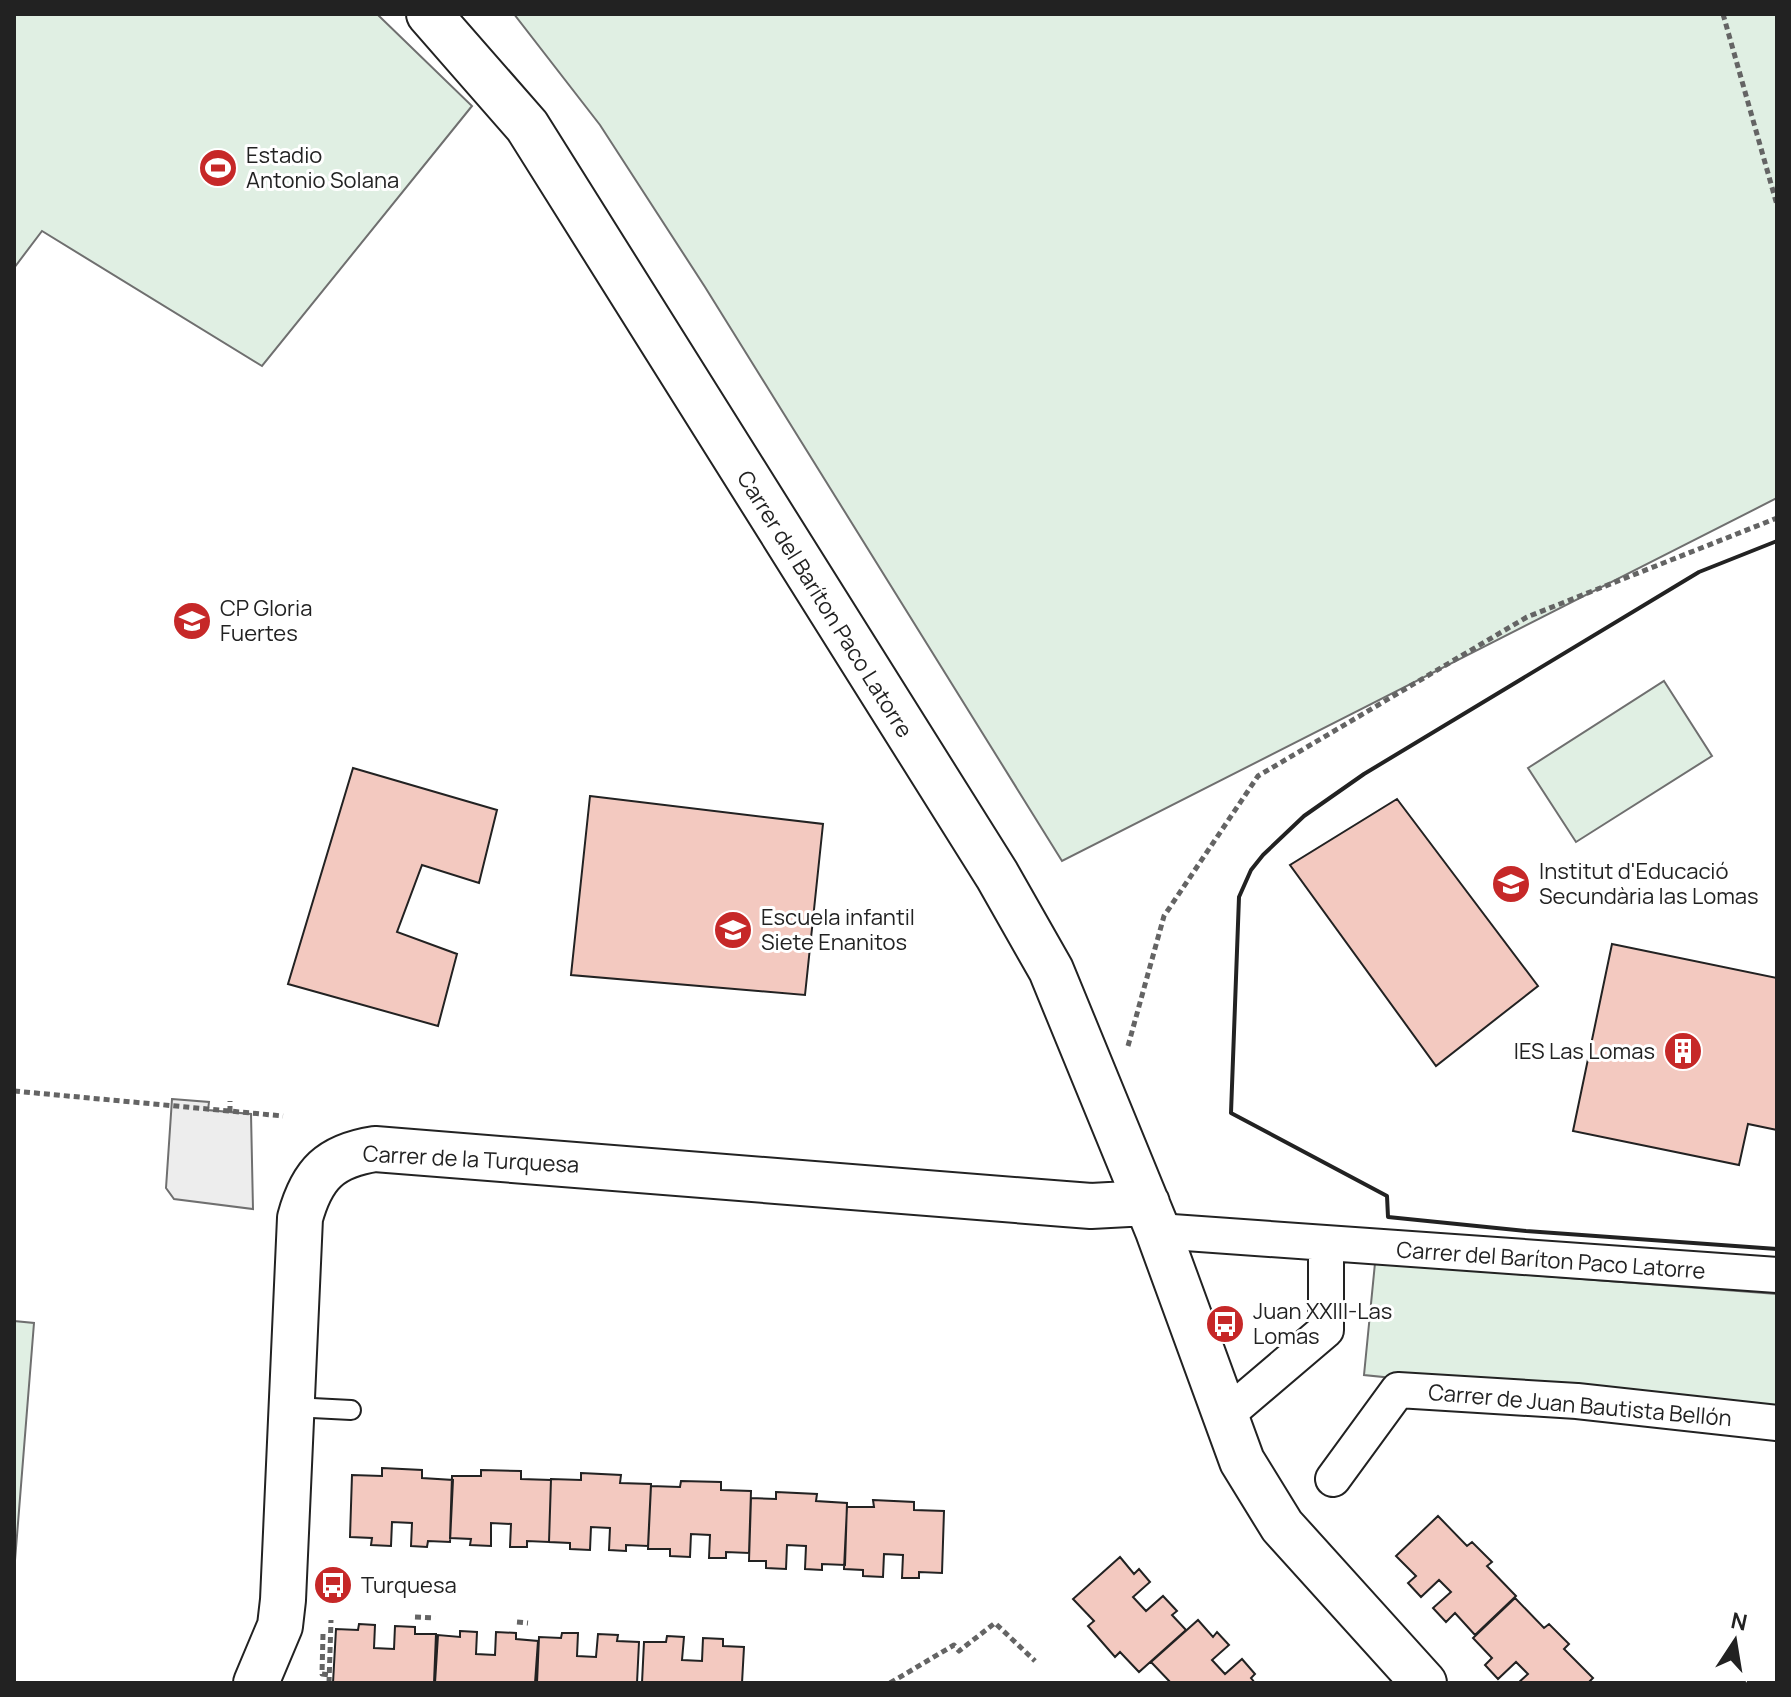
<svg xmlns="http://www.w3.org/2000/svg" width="1791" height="1697" viewBox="0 0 1791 1697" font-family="Manrope,sans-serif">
	<rect width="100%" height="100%" fill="#fff"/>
	<path fill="#e0efe3" stroke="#6f6f6f" stroke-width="2" d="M 14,14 L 377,14 L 472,106 L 262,366 L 42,231 L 14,268 Z
		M 514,14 L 1777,14 L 1777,498 L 1062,861 L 705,287 L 600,125 Z
		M 1664,681 L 1712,756 L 1576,842 L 1528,768 Z
		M 1375,1263 L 1777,1294 L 1777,1417 L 1364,1375 Z
		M 14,1321 L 34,1323 L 14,1573 Z"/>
	<path fill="#ededed" stroke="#6f6f6f" stroke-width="2" d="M 172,1099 L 209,1102 L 208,1110 L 251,1114 L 253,1209 L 174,1199 L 166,1188 Z"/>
	<path fill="#f3c9c0" stroke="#222" stroke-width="2" d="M 353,768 L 497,810 L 479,883 L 422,865 L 397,932 L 457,954 L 438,1026 L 288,984 Z
		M 590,796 L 823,824 L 805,995 L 571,975 Z
		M 1397,799 L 1538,986 L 1436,1066 L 1290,865 Z
		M 1612,944 L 1777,978 L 1777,1130 L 1748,1124 L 1739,1165 L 1573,1131 Z
		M 382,1468 L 422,1470 L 422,1478 L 453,1480 L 450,1542 L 428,1541 L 427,1547 L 411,1546 L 412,1523 L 392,1522 L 391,1546 L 371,1545 L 372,1538 L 350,1537 L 352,1475 L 382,1476 Z
		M 481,1470 L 521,1471 L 521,1479 L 551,1480 L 549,1542 L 527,1541 L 527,1547 L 510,1547 L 511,1524 L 491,1523 L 491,1546 L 470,1545 L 471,1539 L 450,1538 L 452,1476 L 481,1476 Z
		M 581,1473 L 621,1475 L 620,1483 L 651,1484 L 648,1546 L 626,1545 L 626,1551 L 609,1550 L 610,1528 L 591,1527 L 590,1550 L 570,1549 L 570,1543 L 549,1542 L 551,1479 L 581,1480 Z
		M 681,1481 L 721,1482 L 721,1490 L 751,1491 L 749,1553 L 726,1552 L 726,1558 L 709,1558 L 710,1535 L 691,1534 L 690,1557 L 670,1556 L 670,1549 L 648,1549 L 651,1486 L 680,1487 Z
		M 776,1492 L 817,1494 L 816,1501 L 847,1503 L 845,1565 L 822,1564 L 822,1570 L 805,1569 L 806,1546 L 787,1545 L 786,1569 L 766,1568 L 766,1561 L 749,1561 L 751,1498 L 776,1499 Z
		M 873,1500 L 914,1502 L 914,1510 L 944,1511 L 942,1573 L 919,1572 L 919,1578 L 902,1578 L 903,1555 L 884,1554 L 883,1577 L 863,1576 L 863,1570 L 844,1569 L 847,1507 L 874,1507 Z
		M 1438,1516 L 1467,1546 L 1472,1542 L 1492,1562 L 1487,1566 L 1516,1596 L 1475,1635 L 1455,1613 L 1446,1622 L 1433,1608 L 1451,1592 L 1439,1580 L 1421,1597 L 1408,1583 L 1416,1576 L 1396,1556 Z
		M 1120,1557 L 1134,1574 L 1139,1569 L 1150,1582 L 1133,1597 L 1146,1611 L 1163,1596 L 1177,1611 L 1172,1615 L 1186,1630 L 1139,1672 L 1120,1652 L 1115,1657 L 1088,1626 L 1094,1621 L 1073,1599 Z
		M 1515,1598 L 1544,1628 L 1549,1624 L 1569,1644 L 1564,1649 L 1593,1678 L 1588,1683 L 1518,1683 L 1528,1674 L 1516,1662 L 1498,1679 L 1485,1665 L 1492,1658 L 1473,1638 Z
		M 1198,1620 L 1213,1637 L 1217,1632 L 1229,1645 L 1212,1660 L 1225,1674 L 1242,1659 L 1255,1674 L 1251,1678 L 1255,1683 L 1171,1683 L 1151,1662 Z
		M 359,1624 L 375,1625 L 374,1648 L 394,1649 L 395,1626 L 415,1627 L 415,1634 L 436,1634 L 434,1683 L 333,1683 L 336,1629 L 358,1630 Z
		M 460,1631 L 477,1632 L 476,1654 L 495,1655 L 496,1632 L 516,1633 L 516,1639 L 538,1641 L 535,1683 L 435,1683 L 438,1635 L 460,1637 Z
		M 562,1633 L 578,1633 L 577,1656 L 596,1657 L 598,1634 L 618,1635 L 617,1641 L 639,1642 L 637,1683 L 537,1683 L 539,1637 L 561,1638 Z
		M 667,1636 L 684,1637 L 682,1660 L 702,1661 L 703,1638 L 723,1639 L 723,1646 L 744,1647 L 742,1683 L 642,1683 L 644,1642 L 666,1642 Z"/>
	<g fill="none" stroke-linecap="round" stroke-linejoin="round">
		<g stroke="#222" stroke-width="22">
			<path id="lane" d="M 293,1407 L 351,1410"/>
		</g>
		<g stroke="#222" stroke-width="38">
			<path id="street" d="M 1158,1231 L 1777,1275
				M 1225,1416 L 1326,1330 L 1326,1245
				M 1333,1479 L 1398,1390 L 1577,1401 L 1777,1423"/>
		</g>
		<g stroke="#222" stroke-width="48">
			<path id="secondary" d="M 429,14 L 527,126 L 997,875 L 1051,970 L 1158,1231 L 1242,1461 L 1282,1526 L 1424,1683
				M 256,1683 L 280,1626 L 283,1600 L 300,1218 C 312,1174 330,1156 375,1149 L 1065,1204 L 1091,1206 L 1147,1203"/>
		</g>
		<path stroke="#646464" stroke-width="5" stroke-dasharray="6 4" stroke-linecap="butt" d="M 1723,14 L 1777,205
			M 1128,1046 L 1164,916 L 1258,776 L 1527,617 L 1777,518
			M 14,1091 L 283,1116
			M 230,1112 L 230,1101
			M 415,1617 L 435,1618
			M 517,1622 L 528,1623
			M 323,1634 L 322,1674 L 329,1675
			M 329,1683 L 331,1620
			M 890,1683 L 954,1645 L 959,1651 L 995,1623 L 1035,1661"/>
		<use href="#lane" stroke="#fff" stroke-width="18"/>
		<use href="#street" stroke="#fff" stroke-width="34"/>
		<use href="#secondary" stroke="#fff" stroke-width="44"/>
		<path stroke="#222" stroke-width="4" d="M 1777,541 L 1699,572 L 1364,774 L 1304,816 L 1263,855 L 1251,870 L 1239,897 L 1231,1113 L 1387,1196 L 1388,1217 L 1526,1231 L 1777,1249"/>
	</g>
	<defs>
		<g id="stadium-disc" transform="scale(2)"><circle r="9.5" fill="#c62828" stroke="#fff"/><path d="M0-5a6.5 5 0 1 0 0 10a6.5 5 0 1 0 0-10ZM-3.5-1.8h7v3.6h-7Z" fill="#fff"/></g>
		<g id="school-disc" transform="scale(2)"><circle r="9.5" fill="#c62828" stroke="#fff"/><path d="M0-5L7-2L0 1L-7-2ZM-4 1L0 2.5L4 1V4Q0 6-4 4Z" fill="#fff"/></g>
		<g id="building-disc" transform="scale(2)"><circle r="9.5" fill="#c62828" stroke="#fff"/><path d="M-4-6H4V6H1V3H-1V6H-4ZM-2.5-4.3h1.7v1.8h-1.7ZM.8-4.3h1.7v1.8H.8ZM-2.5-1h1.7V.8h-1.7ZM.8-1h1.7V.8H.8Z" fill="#fff"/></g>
		<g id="bus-disc" transform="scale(2)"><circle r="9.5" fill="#c62828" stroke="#fff"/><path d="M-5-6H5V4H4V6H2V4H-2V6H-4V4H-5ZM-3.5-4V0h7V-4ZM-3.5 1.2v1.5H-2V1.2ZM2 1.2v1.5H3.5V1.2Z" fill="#fff"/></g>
	</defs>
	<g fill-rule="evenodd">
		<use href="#stadium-disc" x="218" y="168"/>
		<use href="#school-disc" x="192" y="621"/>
		<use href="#school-disc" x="1511" y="884"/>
		<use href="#school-disc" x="733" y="930"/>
		<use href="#building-disc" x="1683" y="1051"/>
		<use href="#bus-disc" x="1225" y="1324"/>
		<use href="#bus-disc" x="333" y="1585"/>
	</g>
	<g text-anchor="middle" stroke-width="6" stroke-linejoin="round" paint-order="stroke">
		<g font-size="22" fill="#222" stroke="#fff" text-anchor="start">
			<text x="246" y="163">Estadio<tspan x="246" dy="25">Antonio Solana</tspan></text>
			<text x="220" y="616">CP Gloria<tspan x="220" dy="25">Fuertes</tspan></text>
			<text x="1539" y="879">Institut d'Educació<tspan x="1539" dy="25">Secundària las Lomas</tspan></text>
			<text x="761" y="925">Escuela infantil<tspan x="761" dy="25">Siete Enanitos</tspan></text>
			<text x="1655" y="1059" text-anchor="end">IES Las Lomas</text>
			<text x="1253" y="1319">Juan XXIII-Las<tspan x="1253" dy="25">Lomas</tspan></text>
			<text x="361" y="1593">Turquesa</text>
		</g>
		<g font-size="22" fill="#222" stroke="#fff">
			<text transform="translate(825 604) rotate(58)" y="8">Carrer del Baríton Paco Latorre</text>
			<text transform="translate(471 1159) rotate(3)" y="8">Carrer de la Turquesa</text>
			<text transform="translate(1551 1260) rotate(4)" y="8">Carrer del Baríton Paco Latorre</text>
			<text transform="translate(1580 1405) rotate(5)" y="8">Carrer de Juan Bautista Bellón</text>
		</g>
	</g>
	<rect width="1791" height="1697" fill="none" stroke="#222222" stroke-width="32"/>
	<g transform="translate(1735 1641) rotate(12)" stroke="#ffffff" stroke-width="6" paint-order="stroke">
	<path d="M0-6L14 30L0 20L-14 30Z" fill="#222222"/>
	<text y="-12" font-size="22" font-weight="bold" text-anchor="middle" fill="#222222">N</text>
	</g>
</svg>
